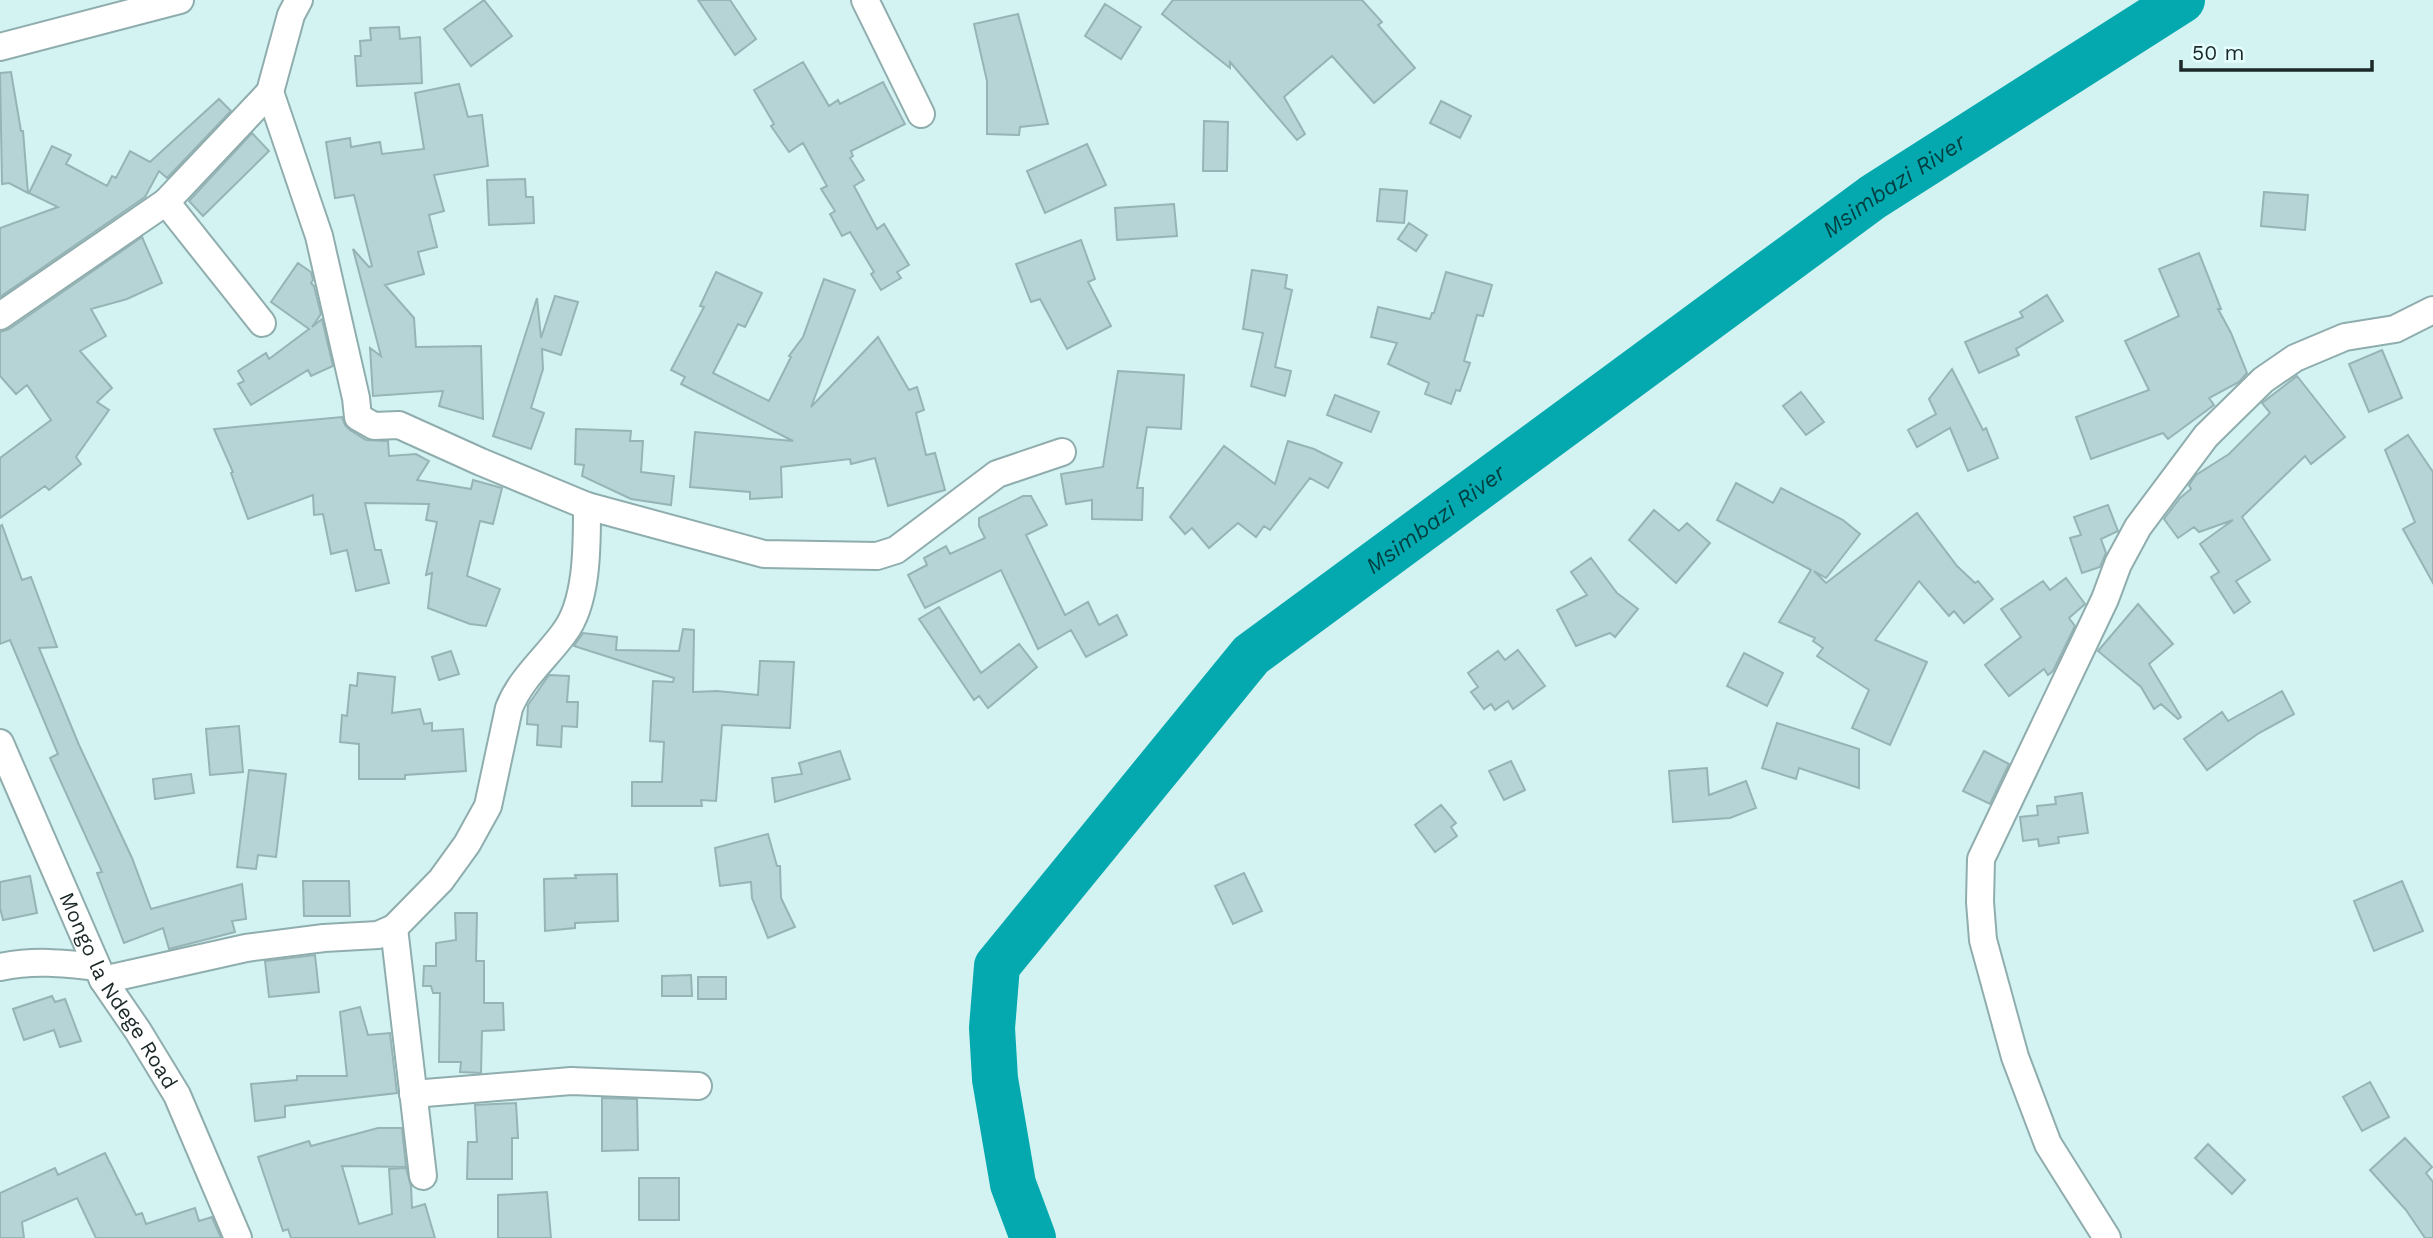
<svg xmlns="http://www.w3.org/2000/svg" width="2433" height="1238" viewBox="0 0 2433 1238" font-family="'Work Sans',sans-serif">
	<rect width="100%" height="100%" fill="#d3f2f2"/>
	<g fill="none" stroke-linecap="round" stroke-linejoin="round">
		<path stroke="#03a9ae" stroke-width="46" id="s1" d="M 1033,1238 L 1013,1184 L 995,1079 L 992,1028 L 997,966 L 1251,655 L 1873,197 L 2182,0"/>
	</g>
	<path fill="#b6d4d5" stroke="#96b4b5" stroke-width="2" d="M 484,0 L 512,36 L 471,66 L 444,29 Z
		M 698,0 L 730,0 L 756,39 L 735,55 Z
		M 1173,0 L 1362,0 L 1382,22 L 1378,25 L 1415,68 L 1374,103 L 1332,56 L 1284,97 L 1305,134 L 1297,140 L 1230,62 L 1230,68 L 1162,14 Z
		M 1105,4 L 1141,27 L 1121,59 L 1085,36 Z
		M 1018,14 L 1048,124 L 1020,127 L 1019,135 L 987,134 L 987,81 L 974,24 Z
		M 399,27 L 400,39 L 420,37 L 422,83 L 357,86 L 355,56 L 361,56 L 360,41 L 371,40 L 370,28 Z
		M 803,62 L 829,106 L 838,100 L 840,104 L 883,82 L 905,124 L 851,151 L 853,156 L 850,158 L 864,180 L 854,186 L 877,229 L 884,224 L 909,265 L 897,272 L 901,278 L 881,290 L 871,274 L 874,272 L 850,232 L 842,236 L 830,214 L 835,211 L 821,189 L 827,186 L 803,143 L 789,152 L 771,126 L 774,124 L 754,90 Z
		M 11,72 L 21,131 L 23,131 L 28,193 L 9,183 L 2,184 L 0,73 Z
		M 459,84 L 468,117 L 482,115 L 488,166 L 434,175 L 444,211 L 429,215 L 437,247 L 418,252 L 424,274 L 385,285 L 414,318 L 416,347 L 481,346 L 483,419 L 439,406 L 443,391 L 373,396 L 370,348 L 381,356 L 353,249 L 369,267 L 372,266 L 354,195 L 335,198 L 326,142 L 350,138 L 351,147 L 380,142 L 382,154 L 424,149 L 415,93 Z
		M 219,99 L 231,111 L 167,178 L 159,171 L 145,197 L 0,297 L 0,228 L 58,207 L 29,193 L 52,146 L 71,155 L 66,164 L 107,186 L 112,176 L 116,178 L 130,151 L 150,162 Z
		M 1441,101 L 1471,116 L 1460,138 L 1430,123 Z
		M 1204,121 L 1228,122 L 1227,171 L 1203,171 Z
		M 252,133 L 269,151 L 203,216 L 189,201 Z
		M 1087,144 L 1106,185 L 1045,213 L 1027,171 Z
		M 525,179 L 526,197 L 533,197 L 534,223 L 489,225 L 487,180 Z
		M 1380,189 L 1407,191 L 1404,223 L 1377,221 Z
		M 2264,192 L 2308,195 L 2305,230 L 2261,226 Z
		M 1174,204 L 1177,236 L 1117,240 L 1115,208 Z
		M 1409,223 L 1427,235 L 1416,251 L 1398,239 Z
		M 142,237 L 162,283 L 127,299 L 91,309 L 106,336 L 80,351 L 112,388 L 97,402 L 109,410 L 76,457 L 81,464 L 49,490 L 45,486 L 0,518 L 0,458 L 51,420 L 27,385 L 16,394 L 0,376 L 0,332 L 9,329 Z
		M 1081,240 L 1095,279 L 1088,282 L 1111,326 L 1067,349 L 1040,299 L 1031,302 L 1016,264 Z
		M 2199,253 L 2221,309 L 2218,309 L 2231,333 L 2247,373 L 2239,382 L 2209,398 L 2214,405 L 2168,439 L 2163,433 L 2091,459 L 2076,417 L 2149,390 L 2125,341 L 2179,316 L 2159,269 Z
		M 298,263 L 311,272 L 313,280 L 311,283 L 314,286 L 321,314 L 312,327 L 322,319 L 333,366 L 311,376 L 308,370 L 251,405 L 238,384 L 244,381 L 238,371 L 266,353 L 269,359 L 309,329 L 271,302 Z
		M 1252,270 L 1287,275 L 1285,288 L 1292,290 L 1275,367 L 1291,371 L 1285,396 L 1251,386 L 1263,333 L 1243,329 Z
		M 716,272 L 762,293 L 745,327 L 738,324 L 713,373 L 769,401 L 791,357 L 789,356 L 803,337 L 824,279 L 855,290 L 811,407 L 878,337 L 909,390 L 917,387 L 924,410 L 916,413 L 926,455 L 935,453 L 945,490 L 888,506 L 875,458 L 851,464 L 850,459 L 781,467 L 782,497 L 750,499 L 750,492 L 690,487 L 695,432 L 793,441 L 681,384 L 685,377 L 671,370 L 704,307 L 700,306 Z
		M 1446,272 L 1492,285 L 1483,316 L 1477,315 L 1464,361 L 1470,363 L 1460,391 L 1456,390 L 1451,404 L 1425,394 L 1429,383 L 1388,364 L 1397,343 L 1371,337 L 1378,307 L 1430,319 L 1432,313 L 1434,313 Z
		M 2047,295 L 2063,321 L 2016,349 L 2019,355 L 1979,373 L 1965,342 L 2023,317 L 2020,312 Z
		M 555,296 L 578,302 L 561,355 L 542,349 L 543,369 L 531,408 L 544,413 L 531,449 L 493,436 L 537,298 L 541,338 Z
		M 2382,350 L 2402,398 L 2369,412 L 2349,364 Z
		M 1952,369 L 1983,430 L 1986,428 L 1998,458 L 1968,471 L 1950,428 L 1917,447 L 1908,430 L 1936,414 L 1929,399 Z
		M 1118,371 L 1184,375 L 1181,429 L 1147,427 L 1137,488 L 1143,488 L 1142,520 L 1092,519 L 1092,500 L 1066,504 L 1061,474 L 1103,467 Z
		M 2297,376 L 2345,437 L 2311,464 L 2305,456 L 2242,517 L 2270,560 L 2236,581 L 2250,602 L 2234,613 L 2211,577 L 2219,572 L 2200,544 L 2233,520 L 2199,532 L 2194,527 L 2178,538 L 2164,519 L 2180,498 L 2191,489 L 2189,485 L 2196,475 L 2229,454 L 2270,413 L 2262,403 Z
		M 1801,392 L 1824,422 L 1806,435 L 1783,406 Z
		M 1335,395 L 1379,412 L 1371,432 L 1327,415 Z
		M 342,417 L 345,425 L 350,430 L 366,440 L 388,441 L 389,456 L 416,454 L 429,461 L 417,480 L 471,489 L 473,480 L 502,488 L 493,524 L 480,521 L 467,576 L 500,589 L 486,626 L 470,624 L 428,608 L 432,573 L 426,575 L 437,522 L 426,520 L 429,504 L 365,503 L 375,550 L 381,550 L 389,583 L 356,591 L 347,550 L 331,554 L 323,514 L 314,515 L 313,495 L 248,519 L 231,473 L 233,472 L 214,429 Z
		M 576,429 L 631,431 L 630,441 L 643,441 L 641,472 L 674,476 L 671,505 L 631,499 L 582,476 L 584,465 L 575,464 Z
		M 2408,435 L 2433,472 L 2433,583 L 2403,529 L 2415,522 L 2385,450 Z
		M 1288,441 L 1314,449 L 1342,463 L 1328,488 L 1310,478 L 1270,530 L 1264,526 L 1256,537 L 1238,523 L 1209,548 L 1192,528 L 1185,534 L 1170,517 L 1224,446 L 1275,484 Z
		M 1736,483 L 1773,503 L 1781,488 L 1843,520 L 1860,534 L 1826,578 L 1814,571 L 1826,583 L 1917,513 L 1957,566 L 1975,583 L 1978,581 L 1993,599 L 1964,623 L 1954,611 L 1949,616 L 1919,581 L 1875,640 L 1927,662 L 1890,745 L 1852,728 L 1869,690 L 1817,656 L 1823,648 L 1813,641 L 1815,638 L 1779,622 L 1811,570 L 1717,520 Z
		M 1023,496 L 1031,496 L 1047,525 L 1026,535 L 1065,615 L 1088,602 L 1099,625 L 1117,615 L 1127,635 L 1086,657 L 1071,630 L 1038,649 L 1001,570 L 925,608 L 908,575 L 927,565 L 924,558 L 946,546 L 950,554 L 985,538 L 979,526 L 979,518 Z
		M 2108,505 L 2118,531 L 2101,539 L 2106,553 L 2100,567 L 2082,573 L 2070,538 L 2081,535 L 2074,517 Z
		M 1654,510 L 1679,531 L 1687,523 L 1710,543 L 1676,583 L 1629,540 Z
		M 2,525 L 22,580 L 31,577 L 57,647 L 39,648 L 79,745 L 132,858 L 151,909 L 242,884 L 246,919 L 232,921 L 235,932 L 169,949 L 163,928 L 124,943 L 97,873 L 102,872 L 50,758 L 58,754 L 10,640 L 0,644 L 0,526 Z
		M 1591,558 L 1617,593 L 1638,609 L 1615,637 L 1610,633 L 1576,646 L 1557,610 L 1587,595 L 1571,572 Z
		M 2066,578 L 2085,604 L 2069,618 L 2075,626 L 2053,671 L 2048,675 L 2044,669 L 2009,696 L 1985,665 L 2021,637 L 2001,609 L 2043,581 L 2050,590 Z
		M 2138,604 L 2173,644 L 2149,664 L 2181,717 L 2178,719 L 2161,704 L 2154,709 L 2141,687 L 2098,651 Z
		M 939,607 L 981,673 L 1019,644 L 1037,667 L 988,708 L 979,696 L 974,700 L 919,619 Z
		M 683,629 L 694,630 L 693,692 L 717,691 L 758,695 L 760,661 L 794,662 L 790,728 L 722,725 L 716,801 L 701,800 L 702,806 L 632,806 L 632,782 L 662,782 L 664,742 L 650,741 L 653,681 L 673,682 L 674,678 L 574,646 L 583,633 L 617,637 L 616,650 L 679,651 Z
		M 1518,650 L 1545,686 L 1513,709 L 1508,701 L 1495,710 L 1491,704 L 1484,709 L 1471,692 L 1478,687 L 1468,673 L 1498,651 L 1505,660 Z
		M 451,651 L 459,674 L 439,680 L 432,657 Z
		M 1744,653 L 1783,673 L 1767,706 L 1727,686 Z
		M 358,673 L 395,677 L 392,713 L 420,709 L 424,724 L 432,723 L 432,731 L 463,729 L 466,771 L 405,775 L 405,779 L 359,779 L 359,744 L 340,742 L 342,715 L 347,716 L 350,685 L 357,686 Z
		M 549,675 L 569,676 L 567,702 L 578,702 L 577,727 L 562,726 L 561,747 L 537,745 L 538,725 L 527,724 L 528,705 Z
		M 2282,691 L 2294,714 L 2259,733 L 2207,770 L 2184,739 L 2222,712 L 2228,721 Z
		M 1777,723 L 1859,749 L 1859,788 L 1799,768 L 1796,779 L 1762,768 Z
		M 239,726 L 243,772 L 210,775 L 206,729 Z
		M 840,751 L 850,779 L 775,802 L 772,778 L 802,774 L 799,763 Z
		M 1984,751 L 2009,764 L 1990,804 L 1963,791 Z
		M 1511,761 L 1525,790 L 1504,800 L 1489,771 Z
		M 1707,768 L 1709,795 L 1746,781 L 1756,808 L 1730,818 L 1673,822 L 1669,771 Z
		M 249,770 L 286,774 L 276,857 L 258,855 L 256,869 L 237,867 Z
		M 191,774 L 194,793 L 155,799 L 153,779 Z
		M 2082,793 L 2088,833 L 2058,837 L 2059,843 L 2039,846 L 2038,839 L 2023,841 L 2020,817 L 2038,815 L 2037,806 L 2056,804 L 2055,797 Z
		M 1441,805 L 1456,823 L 1451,827 L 1457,836 L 1435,852 L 1415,825 Z
		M 768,834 L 777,866 L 780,866 L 781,898 L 795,927 L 768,938 L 752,898 L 751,882 L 720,886 L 715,848 Z
		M 1244,873 L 1262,911 L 1233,924 L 1215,886 Z
		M 617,874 L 618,921 L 575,923 L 575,928 L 545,931 L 544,879 L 576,878 L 575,875 Z
		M 30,876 L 37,913 L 3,920 L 0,908 L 0,882 Z
		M 303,881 L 349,881 L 350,916 L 304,916 Z
		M 2402,881 L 2423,931 L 2374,951 L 2354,901 Z
		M 455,913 L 477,913 L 476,961 L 484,961 L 484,1003 L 503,1003 L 504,1030 L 482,1031 L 481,1073 L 460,1072 L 461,1062 L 439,1062 L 440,993 L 433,993 L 431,986 L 423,986 L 424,966 L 436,966 L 436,943 L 456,940 Z
		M 315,955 L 319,992 L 269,997 L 265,961 Z
		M 691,975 L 692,996 L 662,996 L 662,976 Z
		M 698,977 L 726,977 L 726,999 L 698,999 Z
		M 52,996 L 55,1002 L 65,999 L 81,1041 L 60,1047 L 54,1030 L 24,1040 L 13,1009 Z
		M 360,1007 L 368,1035 L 390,1033 L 397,1093 L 285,1106 L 285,1117 L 255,1121 L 251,1084 L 297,1080 L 297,1076 L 347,1076 L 340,1012 Z
		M 2370,1082 L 2389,1117 L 2362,1131 L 2343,1097 Z
		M 602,1098 L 637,1099 L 638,1150 L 602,1151 Z
		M 516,1103 L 518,1138 L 512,1138 L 512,1179 L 467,1179 L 468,1142 L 477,1142 L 475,1105 Z
		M 378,1128 L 402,1128 L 406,1167 L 342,1166 L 359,1224 L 392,1214 L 389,1169 L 406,1168 L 411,1186 L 412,1208 L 425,1204 L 435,1238 L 291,1238 L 288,1229 L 283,1231 L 258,1157 L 309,1141 L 311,1146 Z
		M 2405,1138 L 2432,1167 L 2426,1173 L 2433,1182 L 2433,1238 L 2425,1238 L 2406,1210 L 2370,1170 Z
		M 2208,1144 L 2245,1180 L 2232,1194 L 2195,1158 Z
		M 105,1153 L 136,1215 L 142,1213 L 146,1224 L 195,1208 L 199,1221 L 212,1217 L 221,1238 L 96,1238 L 77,1198 L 22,1222 L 24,1238 L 0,1238 L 0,1193 L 55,1168 L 58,1175 Z
		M 639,1178 L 679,1178 L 679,1220 L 639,1220 Z
		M 547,1192 L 551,1238 L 498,1238 L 498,1195 Z"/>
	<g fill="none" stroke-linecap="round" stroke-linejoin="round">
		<g stroke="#90adae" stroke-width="30">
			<g id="street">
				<path d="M 865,0 L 921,114"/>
				<path d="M 0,47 L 180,0"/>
				<path d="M 270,92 L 319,236 L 356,398 L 358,417 L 374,426 L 399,425 L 481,462 L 587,506 L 764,554 L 877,556 L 896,550 L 997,474 L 1062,452"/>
				<path d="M 166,202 L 262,323"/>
				<path d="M 0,316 L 166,202 L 270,92 L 291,15 L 299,0"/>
				<path id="s2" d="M 0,743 L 103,980 L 138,1031 L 177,1095 L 238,1238"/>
				<path d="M 394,928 L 423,1176"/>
				<path d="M 0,967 C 33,960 63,963 97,967"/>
				<path d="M 103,980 L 246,948 L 324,938 L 378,935 L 394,928 L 441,880 L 467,844 L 488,806 L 509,708 C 521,678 545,659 564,633 C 588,602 587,544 587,506"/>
				<path d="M 413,1094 L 571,1081 L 698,1086"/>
				<path d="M 2107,1238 L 2048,1144 L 2015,1057 L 1983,940 L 1980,902 L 1981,859 L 2105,599 L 2118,564 L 2138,527 L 2206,436 L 2263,380 L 2295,358 L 2345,337 L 2395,329 L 2433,310"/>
			</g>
		</g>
		<use href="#street" stroke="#fff" stroke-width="26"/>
	</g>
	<g text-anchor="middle" stroke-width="7" stroke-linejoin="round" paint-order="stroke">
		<g font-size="21" fill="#1c2828" stroke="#e5fefe">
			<text dy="7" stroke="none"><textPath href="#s2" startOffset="275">Mongo la Ndege Road</textPath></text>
		</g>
		<g font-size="23" font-style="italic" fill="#003e40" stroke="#e5fefe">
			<text dy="8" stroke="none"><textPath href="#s1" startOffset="1475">Msimbazi River</textPath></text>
			<text dy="8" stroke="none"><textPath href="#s1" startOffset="908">Msimbazi River</textPath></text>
		</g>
	</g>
	<path d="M2181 60v10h191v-10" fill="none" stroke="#1c2828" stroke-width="3.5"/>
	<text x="2192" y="60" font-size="21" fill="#1c2828" stroke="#e5fefe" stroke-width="5" paint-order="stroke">50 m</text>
</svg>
